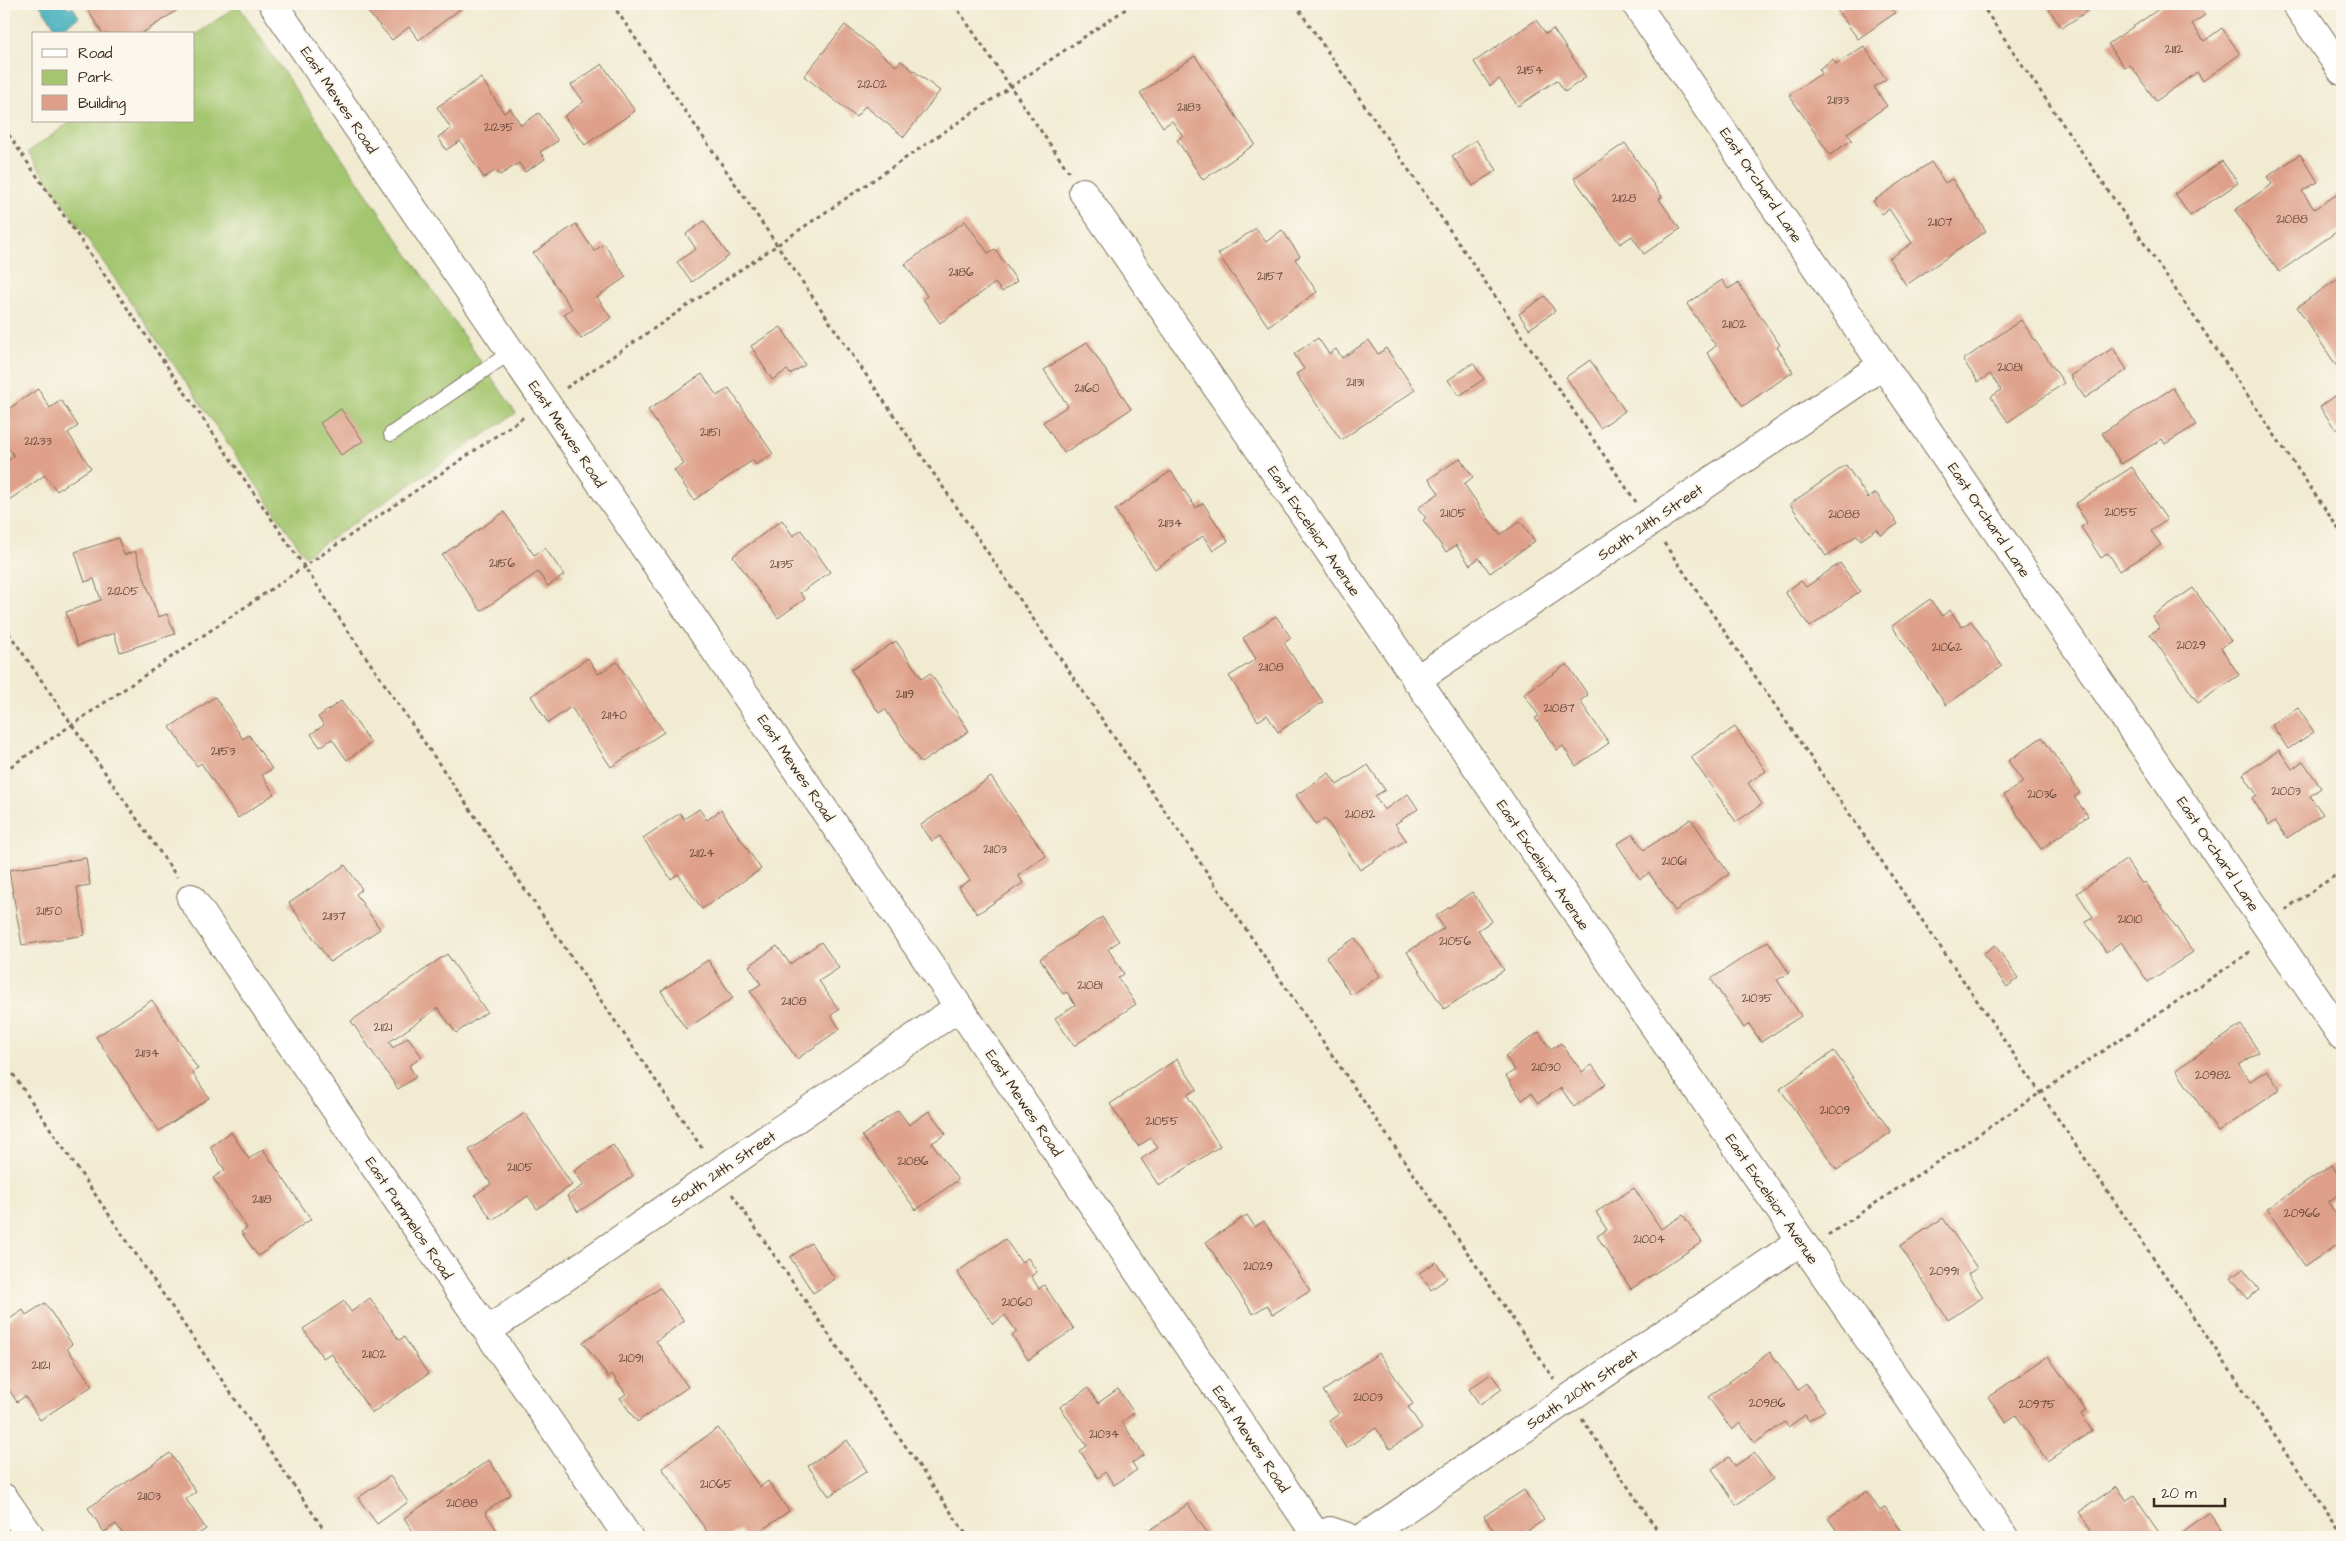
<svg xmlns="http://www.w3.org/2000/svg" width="2346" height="1541" viewBox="0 0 2346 1541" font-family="'Architects Daughter',sans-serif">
	<rect width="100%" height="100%" fill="#fbf7ec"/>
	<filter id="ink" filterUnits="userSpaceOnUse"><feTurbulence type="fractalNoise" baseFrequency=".02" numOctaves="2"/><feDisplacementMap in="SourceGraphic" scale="10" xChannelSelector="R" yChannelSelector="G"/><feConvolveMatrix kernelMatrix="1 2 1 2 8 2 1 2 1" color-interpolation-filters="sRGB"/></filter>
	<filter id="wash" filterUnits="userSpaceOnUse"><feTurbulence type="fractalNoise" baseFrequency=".0096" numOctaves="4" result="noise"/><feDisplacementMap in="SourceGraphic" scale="20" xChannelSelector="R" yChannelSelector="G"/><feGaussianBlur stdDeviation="1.12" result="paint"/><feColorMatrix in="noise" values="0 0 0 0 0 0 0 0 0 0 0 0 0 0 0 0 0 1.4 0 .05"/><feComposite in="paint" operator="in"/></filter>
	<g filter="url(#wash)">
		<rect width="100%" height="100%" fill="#f1ebd2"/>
		<path fill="#a4c66f" stroke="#707846" d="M 238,5 L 516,413 L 305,556 L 28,152 L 72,121 L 194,121 L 194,36 Z"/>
		<path fill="#3faebb" stroke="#3d6c6c" d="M 39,4 L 65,4 L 69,9 L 73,7 L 79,17 L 58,31 Z"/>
		<g id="blocks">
			<path fill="#dea08a" d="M 84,4 L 175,4 L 179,9 L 141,34 L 103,34 Z
				M 361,4 L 461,4 L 463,7 L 419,40 L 409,27 L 392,40 Z
				M 1847,4 L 1888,4 L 1895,13 L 1858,39 L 1837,10 Z
				M 2048,4 L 2098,4 L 2062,28 L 2046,5 Z
				M 2166,4 L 2197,4 L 2205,15 L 2192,24 L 2204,41 L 2222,28 L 2240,54 L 2203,81 L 2197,72 L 2156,101 L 2130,65 L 2125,68 L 2108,44 Z
				M 1536,20 L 1546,34 L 1553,29 L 1586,77 L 1565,92 L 1557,80 L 1518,106 L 1499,79 L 1490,86 L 1474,62 Z
				M 845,25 L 896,66 L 901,61 L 940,91 L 904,137 L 865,106 L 856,117 L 804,76 Z
				M 1864,46 L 1886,79 L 1874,87 L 1887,106 L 1847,133 L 1852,140 L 1830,155 L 1789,95 L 1822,73 L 1819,69 L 1833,59 L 1836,64 Z
				M 1195,56 L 1255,144 L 1203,180 L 1177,140 L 1183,136 L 1172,121 L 1163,127 L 1140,93 Z
				M 602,64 L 635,111 L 585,145 L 564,116 L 584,102 L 571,85 Z
				M 481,78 L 504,113 L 510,108 L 521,125 L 539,113 L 558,141 L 540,152 L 545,159 L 525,172 L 519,163 L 500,175 L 496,170 L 484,178 L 460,141 L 446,150 L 438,137 L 451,129 L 437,107 Z
				M 1476,140 L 1497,170 L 1473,186 L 1452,156 Z
				M 1625,143 L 1662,197 L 1659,199 L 1680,229 L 1644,254 L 1632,236 L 1620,244 L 1574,178 Z
				M 2300,154 L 2318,182 L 2302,191 L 2314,209 L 2338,194 L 2342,200 L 2342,228 L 2279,272 L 2235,210 L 2272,184 L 2267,177 Z
				M 2222,161 L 2238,183 L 2190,216 L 2175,194 Z
				M 1931,162 L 1945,183 L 1952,179 L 1986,231 L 1906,285 L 1889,259 L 1912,243 L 1889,209 L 1882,214 L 1873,201 Z
				M 704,221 L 729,256 L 692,282 L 677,262 L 696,249 L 686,234 Z
				M 965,221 L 988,253 L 995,249 L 1017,281 L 1002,292 L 995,283 L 940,323 L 923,299 L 927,296 L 905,264 Z
				M 576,224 L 594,251 L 604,244 L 626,277 L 597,297 L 611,318 L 581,339 L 564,314 L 572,309 L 533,253 Z
				M 1256,228 L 1266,242 L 1282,230 L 1300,256 L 1295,259 L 1317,292 L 1268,326 L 1218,254 Z
				M 2342,276 L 2342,365 L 2338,368 L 2297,307 Z
				M 1722,280 L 1728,289 L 1738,283 L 1780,345 L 1777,347 L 1793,372 L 1743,406 L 1707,353 L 1716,346 L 1687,304 Z
				M 1545,296 L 1555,311 L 1529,329 L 1519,314 Z
				M 2021,320 L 2064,383 L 2008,422 L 1991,397 L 2001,390 L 1990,374 L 1978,382 L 1963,360 Z
				M 781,327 L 805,365 L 790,374 L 787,370 L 772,380 L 751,346 Z
				M 1318,338 L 1329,354 L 1336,349 L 1342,358 L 1369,340 L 1378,354 L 1386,348 L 1415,390 L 1341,440 L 1296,374 L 1304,369 L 1294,354 Z
				M 1087,342 L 1131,409 L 1064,453 L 1043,422 L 1068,406 L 1044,370 Z
				M 2113,348 L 2127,370 L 2085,398 L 2070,376 Z
				M 1590,360 L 1625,411 L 1600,428 L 1566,377 Z
				M 1473,363 L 1484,379 L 1459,396 L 1448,380 Z
				M 702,374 L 717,396 L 729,388 L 773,454 L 756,465 L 753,460 L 694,500 L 674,470 L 684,464 L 648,410 Z
				M 2173,388 L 2196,425 L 2165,444 L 2162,439 L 2121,464 L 2102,433 Z
				M 38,389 L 50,408 L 61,400 L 78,426 L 68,433 L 91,468 L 57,491 L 45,475 L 9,500 L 4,492 L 4,463 L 14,456 L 9,449 L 4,452 L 4,412 Z
				M 2342,391 L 2342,425 L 2336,430 L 2320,407 Z
				M 341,409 L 363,441 L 341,455 L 320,423 Z
				M 1460,458 L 1473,477 L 1464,484 L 1500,535 L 1520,521 L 1535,541 L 1490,573 L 1479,558 L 1470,565 L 1456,545 L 1446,552 L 1423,520 L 1426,518 L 1418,508 L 1439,493 L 1429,479 Z
				M 1846,465 L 1868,498 L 1876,493 L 1898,524 L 1881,535 L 1877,529 L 1861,540 L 1857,535 L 1826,556 L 1790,504 Z
				M 2132,467 L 2167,520 L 2151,531 L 2161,545 L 2120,571 L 2108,553 L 2101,558 L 2081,527 L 2087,523 L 2075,504 Z
				M 1171,471 L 1196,508 L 1203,503 L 1228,541 L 1213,551 L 1203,536 L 1155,569 L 1115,510 Z
				M 504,512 L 534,555 L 545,548 L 564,575 L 548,586 L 538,572 L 481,611 L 442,555 Z
				M 782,520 L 793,536 L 801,530 L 830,572 L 800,593 L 805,599 L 778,618 L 733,556 Z
				M 118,538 L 124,555 L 135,551 L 158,617 L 167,614 L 175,634 L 120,652 L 114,633 L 77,646 L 66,612 L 101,600 L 94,579 L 85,582 L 75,552 Z
				M 1840,563 L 1860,591 L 1810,627 L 1785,592 L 1801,581 L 1806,587 Z
				M 2193,588 L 2231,641 L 2221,648 L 2239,675 L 2198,703 L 2150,634 L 2160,628 L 2152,616 Z
				M 1930,599 L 1942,616 L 1950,610 L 1962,627 L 1971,621 L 2002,666 L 1946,705 L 1892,626 Z
				M 1276,616 L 1291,638 L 1284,643 L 1323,702 L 1278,732 L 1267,715 L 1258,721 L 1229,676 L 1256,659 L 1243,638 Z
				M 896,641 L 922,679 L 930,673 L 969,731 L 921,763 L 885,709 L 879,713 L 851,670 Z
				M 588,658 L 598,674 L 617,662 L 664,732 L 611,767 L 571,707 L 548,723 L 531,696 Z
				M 1567,664 L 1588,695 L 1580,701 L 1609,743 L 1576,766 L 1563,746 L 1557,750 L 1535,718 L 1539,716 L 1524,694 Z
				M 215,697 L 243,739 L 249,735 L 272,769 L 262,775 L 274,794 L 238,818 L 201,763 L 197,766 L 170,727 Z
				M 341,701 L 371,743 L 347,760 L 332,739 L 320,747 L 311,734 L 324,725 L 318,717 Z
				M 2298,708 L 2314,732 L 2288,749 L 2272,725 Z
				M 1735,727 L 1766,771 L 1748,783 L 1762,804 L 1736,822 L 1691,757 Z
				M 2042,737 L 2080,793 L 2074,797 L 2088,816 L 2041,849 L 2004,795 L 2023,782 L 2008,761 Z
				M 2279,750 L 2292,769 L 2303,761 L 2321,788 L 2310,796 L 2323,814 L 2287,838 L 2275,821 L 2269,825 L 2252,798 L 2257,795 L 2243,774 Z
				M 1368,765 L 1385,790 L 1375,796 L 1384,810 L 1408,794 L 1418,809 L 1395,824 L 1406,840 L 1360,870 L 1325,818 L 1316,824 L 1296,795 L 1329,773 L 1337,785 Z
				M 991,777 L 1046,856 L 1018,875 L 1023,883 L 977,914 L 959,887 L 970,880 L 940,836 L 932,841 L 921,825 Z
				M 699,809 L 707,820 L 721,810 L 761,869 L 702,909 L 678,874 L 671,879 L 643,838 L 680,813 L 684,819 Z
				M 1691,819 L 1729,874 L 1675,911 L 1649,873 L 1640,879 L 1617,844 L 1633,834 L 1644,850 Z
				M 86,858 L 90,885 L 77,887 L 85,935 L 22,945 L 9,870 Z
				M 2126,860 L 2142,884 L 2145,882 L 2193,952 L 2148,982 L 2121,942 L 2106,952 L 2085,921 L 2093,917 L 2077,893 Z
				M 345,865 L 362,889 L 356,894 L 380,929 L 330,962 L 289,903 Z
				M 1472,892 L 1492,921 L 1478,930 L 1504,970 L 1444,1009 L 1407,952 L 1444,928 L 1436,916 Z
				M 1102,917 L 1119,941 L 1108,949 L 1124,974 L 1118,978 L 1136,1004 L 1074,1046 L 1055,1018 L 1075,1005 L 1067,992 L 1063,994 L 1040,959 Z
				M 1355,938 L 1380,976 L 1351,995 L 1326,957 Z
				M 1768,941 L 1789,973 L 1777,980 L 1801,1016 L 1761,1042 L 1749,1024 L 1744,1028 L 1711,979 Z
				M 821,942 L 839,968 L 819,981 L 839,1010 L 831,1015 L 840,1029 L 797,1059 L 750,991 L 761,984 L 749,966 L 777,946 L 790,964 Z
				M 1995,945 L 2018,978 L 2007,987 L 1983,954 Z
				M 447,954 L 487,1012 L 456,1033 L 438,1008 L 389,1042 L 393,1048 L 408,1037 L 422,1057 L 409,1066 L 416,1077 L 398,1089 L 351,1021 Z
				M 708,960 L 733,998 L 686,1029 L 661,991 Z
				M 152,1000 L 198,1069 L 192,1072 L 209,1098 L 159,1131 L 96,1037 Z
				M 2241,1025 L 2259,1052 L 2239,1065 L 2250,1081 L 2267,1070 L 2280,1090 L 2218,1132 L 2176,1070 Z
				M 1539,1032 L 1551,1050 L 1561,1043 L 1582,1072 L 1592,1065 L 1606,1084 L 1574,1107 L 1561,1088 L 1538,1103 L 1531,1093 L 1522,1100 L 1506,1076 L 1515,1070 L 1505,1056 Z
				M 1834,1051 L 1891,1132 L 1837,1170 L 1780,1089 Z
				M 1177,1059 L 1197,1089 L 1187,1095 L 1220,1146 L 1159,1186 L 1141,1159 L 1158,1148 L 1151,1138 L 1138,1146 L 1110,1104 Z
				M 898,1110 L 909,1125 L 929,1111 L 946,1134 L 932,1143 L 958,1180 L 916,1210 L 862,1136 Z
				M 525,1113 L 572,1185 L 537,1209 L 528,1196 L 492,1220 L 475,1195 L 491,1184 L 469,1150 Z
				M 231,1132 L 249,1159 L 263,1149 L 311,1219 L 258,1256 L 241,1232 L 247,1228 L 213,1178 L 225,1170 L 210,1147 Z
				M 613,1145 L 633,1176 L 578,1212 L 567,1196 L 584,1185 L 574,1171 Z
				M 2332,1165 L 2342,1181 L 2342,1192 L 2328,1202 L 2339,1219 L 2342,1217 L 2342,1242 L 2305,1266 L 2267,1209 Z
				M 1634,1188 L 1661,1229 L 1683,1215 L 1702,1242 L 1631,1289 L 1597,1236 L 1607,1230 L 1596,1212 Z
				M 1247,1215 L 1255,1227 L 1264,1221 L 1310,1291 L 1273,1314 L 1267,1305 L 1253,1314 L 1206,1242 Z
				M 1943,1218 L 1977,1268 L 1968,1274 L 1983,1297 L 1948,1320 L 1900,1246 Z
				M 1005,1239 L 1021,1262 L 1028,1258 L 1037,1272 L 1031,1276 L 1039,1289 L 1044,1285 L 1074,1329 L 1028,1360 L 1012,1335 L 1017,1332 L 1005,1315 L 993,1324 L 957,1272 Z
				M 811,1243 L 835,1279 L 813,1293 L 790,1257 Z
				M 1436,1262 L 1447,1278 L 1431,1290 L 1419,1273 Z
				M 2243,1268 L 2259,1290 L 2247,1299 L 2231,1277 Z
				M 660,1288 L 684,1321 L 656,1341 L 688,1387 L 637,1422 L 620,1398 L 626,1394 L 612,1374 L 608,1377 L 583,1342 Z
				M 370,1298 L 399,1340 L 404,1337 L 428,1374 L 372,1413 L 331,1353 L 323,1358 L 303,1329 L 344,1301 L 351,1312 Z
				M 45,1303 L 72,1344 L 67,1348 L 92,1386 L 40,1420 L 25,1396 L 17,1402 L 4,1382 L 4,1323 L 23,1310 L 26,1315 Z
				M 1770,1352 L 1798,1390 L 1806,1384 L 1825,1410 L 1809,1421 L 1805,1415 L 1788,1427 L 1785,1422 L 1755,1443 L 1740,1423 L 1732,1430 L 1708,1397 Z
				M 1379,1353 L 1413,1404 L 1408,1407 L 1422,1428 L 1390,1449 L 1376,1428 L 1346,1448 L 1329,1421 L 1339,1414 L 1323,1391 Z
				M 2048,1356 L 2086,1411 L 2081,1414 L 2092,1431 L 2047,1461 L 2016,1415 L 2006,1422 L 1988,1397 Z
				M 1491,1374 L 1502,1389 L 1480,1405 L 1469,1389 Z
				M 1088,1388 L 1098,1403 L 1118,1389 L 1134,1413 L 1122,1422 L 1144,1455 L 1132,1463 L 1137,1470 L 1114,1485 L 1105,1472 L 1098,1478 L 1080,1451 L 1087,1446 L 1060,1407 Z
				M 718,1428 L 760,1487 L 768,1481 L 789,1511 L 752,1537 L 745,1537 L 740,1530 L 729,1537 L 711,1537 L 662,1468 Z
				M 847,1440 L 867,1471 L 829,1496 L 808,1466 Z
				M 170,1453 L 196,1492 L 186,1499 L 206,1529 L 194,1537 L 125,1537 L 116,1524 L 104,1532 L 88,1508 Z
				M 1754,1453 L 1773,1479 L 1736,1505 L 1712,1469 L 1729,1457 L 1735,1466 Z
				M 489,1460 L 511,1494 L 485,1512 L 498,1532 L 494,1534 L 496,1537 L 417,1537 L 404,1518 Z
				M 390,1476 L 408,1502 L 377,1524 L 358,1498 Z
				M 2117,1486 L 2127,1501 L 2134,1496 L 2162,1537 L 2096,1537 L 2079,1512 Z
				M 1524,1490 L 1544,1520 L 1518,1537 L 1498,1537 L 1484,1516 Z
				M 1867,1491 L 1880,1511 L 1885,1507 L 1905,1537 L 1841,1537 L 1828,1518 Z
				M 1188,1504 L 1210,1537 L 1140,1537 Z
				M 2209,1512 L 2227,1537 L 2177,1537 L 2176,1536 Z"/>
		</g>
	</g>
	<g filter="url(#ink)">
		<use href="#blocks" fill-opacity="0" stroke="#7b6e5d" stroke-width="1"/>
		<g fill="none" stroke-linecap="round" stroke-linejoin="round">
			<g stroke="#7b6e5d" stroke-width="16">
				<path id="lane" d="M 391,434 L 511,352"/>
			</g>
			<g stroke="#7b6e5d" stroke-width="30">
				<path id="street" d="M 273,4 L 959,1007 L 1316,1535
					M 1636,4 L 2342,1036
					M 2296,4 L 2342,71
					M 1083,192 L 2004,1537
					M 1416,680 L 1883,365
					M 191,898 L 628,1537
					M 487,1331 L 959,1007
					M 4,1498 L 31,1537
					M 1314,1537 L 1330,1531 L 1348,1537
					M 1364,1537 L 1801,1241"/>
			</g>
			<path stroke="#7b6e5d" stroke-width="3" stroke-dasharray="4 4" stroke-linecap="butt" d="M 612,4 L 1554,1379
				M 954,4 L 1069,172
				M 1295,4 L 1636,502
				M 1981,4 L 2342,534
				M 4,128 L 704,1151
				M 566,388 L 1133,4
				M 1664,543 L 2342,1534
				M 4,626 L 177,877
				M 4,771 L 524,417
				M 2286,911 L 2294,903 L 2342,871
				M 4,1061 L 329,1537
				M 732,1194 L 968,1537
				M 1828,1235 L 2246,955 L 2252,949
				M 1582,1419 L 1662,1537"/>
			<use href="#lane" stroke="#fff" stroke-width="14"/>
			<use href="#street" stroke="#fff" stroke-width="28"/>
		</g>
	</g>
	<g text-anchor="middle" stroke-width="4" stroke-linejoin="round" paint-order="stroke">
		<g font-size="12" fill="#644839">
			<text x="2174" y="53">21112</text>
			<text x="1530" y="74">21154</text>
			<text x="872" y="88">21202</text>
			<text x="1838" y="104">21133</text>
			<text x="1189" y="111">21183</text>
			<text x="499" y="131">21235</text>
			<text x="1624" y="202">21128</text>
			<text x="2292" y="223">21088</text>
			<text x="1940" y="226">21107</text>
			<text x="961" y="276">21186</text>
			<text x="1270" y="280">21157</text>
			<text x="1734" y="328">21102</text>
			<text x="2010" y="371">21081</text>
			<text x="1355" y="386">21131</text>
			<text x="1087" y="392">21160</text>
			<text x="710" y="436">21151</text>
			<text x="38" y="445">21233</text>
			<text x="2121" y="516">21055</text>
			<text x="1453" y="517">21105</text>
			<text x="1844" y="518">21088</text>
			<text x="1170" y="527">21134</text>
			<text x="502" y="567">21156</text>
			<text x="782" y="568">21135</text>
			<text x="123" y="595">21205</text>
			<text x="2191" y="649">21029</text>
			<text x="1947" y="651">21062</text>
			<text x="1271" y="671">21108</text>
			<text x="905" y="698">21119</text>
			<text x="1559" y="712">21087</text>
			<text x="614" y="719">21140</text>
			<text x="223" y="755">21153</text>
			<text x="2286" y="795">21003</text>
			<text x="2042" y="798">21036</text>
			<text x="1360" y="818">21082</text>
			<text x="995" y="853">21103</text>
			<text x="702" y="857">21124</text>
			<text x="1674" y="865">21061</text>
			<text x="49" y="915">21150</text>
			<text x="334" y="920">21137</text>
			<text x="2130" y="923">21010</text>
			<text x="1455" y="945">21056</text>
			<text x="1090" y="989">21081</text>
			<text x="1757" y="1002">21035</text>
			<text x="794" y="1005">21108</text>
			<text x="383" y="1031">21121</text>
			<text x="147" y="1057">21134</text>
			<text x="1546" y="1071">21030</text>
			<text x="2213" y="1079">20982</text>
			<text x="1835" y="1114">21009</text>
			<text x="1162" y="1125">21055</text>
			<text x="913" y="1165">21086</text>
			<text x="520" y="1171">21105</text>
			<text x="262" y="1203">21118</text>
			<text x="2302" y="1217">20966</text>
			<text x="1649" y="1243">21004</text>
			<text x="1258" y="1270">21029</text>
			<text x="1944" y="1275">20991</text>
			<text x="1017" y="1306">21060</text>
			<text x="374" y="1358">21102</text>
			<text x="631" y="1362">21091</text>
			<text x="41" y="1369">21121</text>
			<text x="1368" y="1401">21003</text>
			<text x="1767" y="1407">20986</text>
			<text x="2037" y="1408">20975</text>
			<text x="1104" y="1438">21034</text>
			<text x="716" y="1488">21065</text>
			<text x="149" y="1500">21103</text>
			<text x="462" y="1507">21088</text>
		</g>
		<g font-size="15" fill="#3b2a1e" stroke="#fbf7ec">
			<text transform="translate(339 100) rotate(56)" y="5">East Mewes Road</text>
			<text transform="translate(1761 185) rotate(56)" y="5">East Orchard Lane</text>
			<text transform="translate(567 434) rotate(56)" y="5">East Mewes Road</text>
			<text transform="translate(1989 520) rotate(56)" y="5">East Orchard Lane</text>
			<text transform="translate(1650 522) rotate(-34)" y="5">South 211th Street</text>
			<text transform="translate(1314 531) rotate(56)" y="5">East Excelsior Avenue</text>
			<text transform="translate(796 768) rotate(56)" y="5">East Mewes Road</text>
			<text transform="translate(2218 854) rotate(56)" y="5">East Orchard Lane</text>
			<text transform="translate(1543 865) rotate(56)" y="5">East Excelsior Avenue</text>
			<text transform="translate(1024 1103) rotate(56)" y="5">East Mewes Road</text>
			<text transform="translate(723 1169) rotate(-34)" y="5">South 211th Street</text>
			<text transform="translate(1772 1199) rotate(56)" y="5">East Excelsior Avenue</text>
			<text transform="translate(409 1218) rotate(56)" y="5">East Pummelos Road</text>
			<text transform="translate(1582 1389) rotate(-34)" y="5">South 210th Street</text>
			<text transform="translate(1251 1439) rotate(56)" y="5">East Mewes Road</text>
		</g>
	</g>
	<rect width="2346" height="1541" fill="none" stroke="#fbf7ec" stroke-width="20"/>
	<rect x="32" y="32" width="162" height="90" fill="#fbf7ec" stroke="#aea59a"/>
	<rect x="42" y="49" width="25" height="8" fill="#ffffff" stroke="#aea59a"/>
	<text x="78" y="58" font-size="15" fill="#3b2a1e">Road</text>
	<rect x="42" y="70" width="25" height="15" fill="#a4c66f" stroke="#aea59a"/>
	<text x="78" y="82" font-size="15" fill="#3b2a1e">Park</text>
	<rect x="42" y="95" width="25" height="15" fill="#dea08a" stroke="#aea59a"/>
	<text x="78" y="108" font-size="15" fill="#3b2a1e">Building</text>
	<path d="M2154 1498v8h71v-8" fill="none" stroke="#3b2a1e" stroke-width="2.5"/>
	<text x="2161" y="1498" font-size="15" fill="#3b2a1e" stroke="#fbf7ec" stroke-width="4" paint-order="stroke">20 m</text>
</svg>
